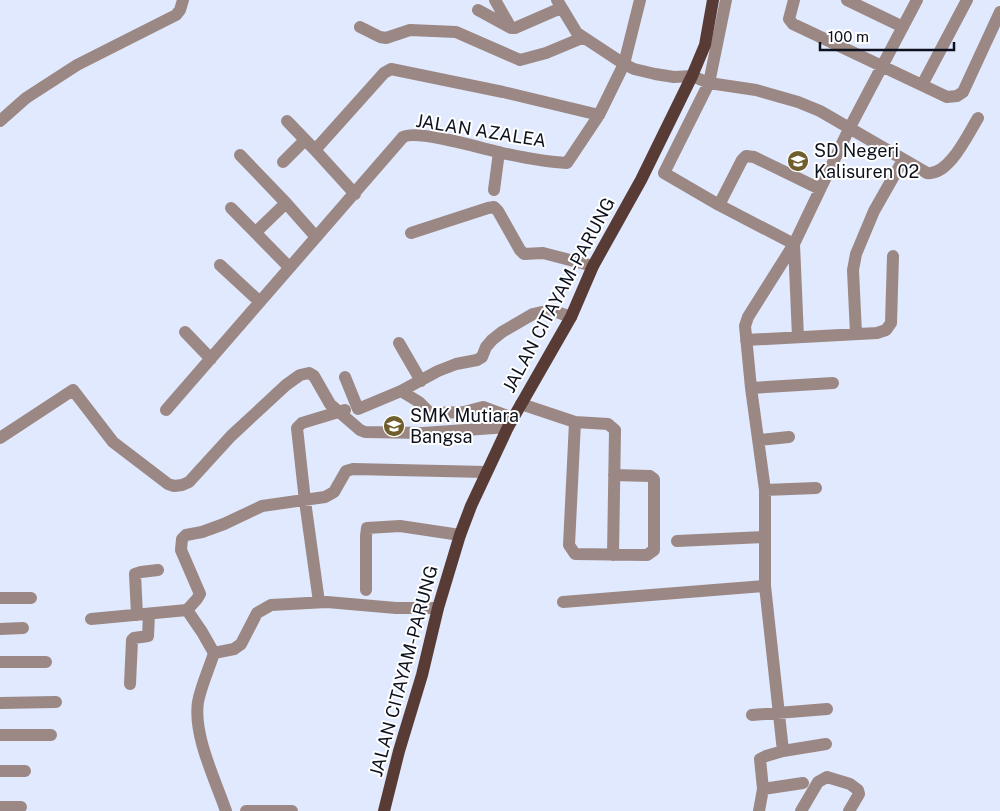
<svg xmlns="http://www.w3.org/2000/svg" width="1000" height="811" viewBox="0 0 1000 811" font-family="'Public Sans',sans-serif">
	<rect width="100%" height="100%" fill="#e0e9fe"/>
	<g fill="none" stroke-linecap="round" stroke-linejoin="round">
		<path stroke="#9b8885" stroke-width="12" d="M 557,0 L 577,33 L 624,64 L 634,69 L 655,74 L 674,77 L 692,76 L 709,83 L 756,90 L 798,102 L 820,111 L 927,173 C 949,176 968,134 978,118
			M 726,0 L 709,83 L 664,173 L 719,205 L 794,244 L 849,129 L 917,0
			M 794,0 L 789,19 L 793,24 L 947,97 L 957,96 L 963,92 L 1000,12
			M 847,0 L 903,27
			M 478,10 L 511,28 L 495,0
			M 360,27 L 380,37 L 386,38 L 410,30 L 456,32 L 520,60 L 546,53 L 582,38
			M 511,28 L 515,28 L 561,8
			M 922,85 L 967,0
			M 0,121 L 26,98 L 77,65 L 176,15 L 180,10 L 183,0
			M 287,121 L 315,150 L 355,194
			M 315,150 L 384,73 L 391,69 L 503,92 L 599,115
			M 240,155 L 286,203 L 316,237
			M 283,162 L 305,140
			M 494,190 L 499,152
			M 719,205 L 742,160 L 746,156 L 754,157 L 820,189
			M 231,208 L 289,267
			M 256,232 L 286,203
			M 411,233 L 488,208 L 494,207 L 498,211 L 520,250 L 524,254 L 543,253 L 593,266
			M 794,244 L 798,337
			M 220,265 L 260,302
			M 185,332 L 211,359
			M 856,334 L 853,270 L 856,254 L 874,211 L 903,160
			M 746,340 L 877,333 L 886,330 L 891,323 L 893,256
			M 399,343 L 421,381
			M 345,377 L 358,409 L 401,391 L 438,371 L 456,364 L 477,360 L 482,357 L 486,347 L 492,340 L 502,332 L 533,314 L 551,310 L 571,317
			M 751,388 L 833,383
			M 401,391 L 419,402 L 429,412 L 433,413 L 464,412 L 483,407 L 513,418
			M 521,404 L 575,422 L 569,545 L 575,554 L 647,555 L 654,550 L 654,479 L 650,476 L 614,475
			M 166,410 L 403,137 C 417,129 480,148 498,152 C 520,157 544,162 567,163 L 599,115 L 624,64 L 640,0
			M 575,422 L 608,424 L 615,430 L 613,555
			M 0,438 L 73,390 L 113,442 L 168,484 L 174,486 L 182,485 L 189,482 L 231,436 L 286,385 L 300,375 L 309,373 L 314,376 L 330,404 L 360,430 L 365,432 L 423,433 L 508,427
			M 759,440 L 789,437
			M 765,490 L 816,488
			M 677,541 L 765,537
			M 366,590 L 366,536 L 367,528 L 400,526 L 460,535
			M 0,598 L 31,598
			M 319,602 L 305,501 L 297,428 L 302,423 L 345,410
			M 563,602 L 765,586
			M 187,610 L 197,599 L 200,594 L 181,550 L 182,539 L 186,535 L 202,532 L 224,524 L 262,506 L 325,497 L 334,492 L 346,471 L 353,469 L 486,472
			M 137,615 L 135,574 L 141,572 L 158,570
			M 91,619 L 187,610 L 202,632 L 214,653
			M 0,629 L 23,628
			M 0,662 L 46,662
			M 130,684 L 132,640 L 134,638 L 148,636 L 149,614
			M 0,703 L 56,702
			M 752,715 L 827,709
			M 0,735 L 51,735
			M 783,751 L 826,744
			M 0,771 L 25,771
			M 763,789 L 803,783
			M 0,807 L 21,807
			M 226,811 C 215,779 193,735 198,702 C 201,686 209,669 214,653 L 234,649 L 241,644 L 257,613 L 271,605 L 327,602 L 396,608 L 438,608
			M 246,811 L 292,811
			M 759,811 L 763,789 L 760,759 L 766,756 L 783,751 L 765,586 L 765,490 L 751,388 L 745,326 L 748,317 L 794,244
			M 801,811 L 818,782 L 827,777 L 850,784 L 858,790 L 859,794 L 849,811"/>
		<path stroke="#593b36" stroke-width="12" d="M 384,811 L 399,751 L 422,675 L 438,608 L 460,535 L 471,506 L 508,427 L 571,317 L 593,266 L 641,180 L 692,76 L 705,45 L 713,0"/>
	</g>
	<defs>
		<g id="school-disc" transform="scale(1.125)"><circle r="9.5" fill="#715e2d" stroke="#fff"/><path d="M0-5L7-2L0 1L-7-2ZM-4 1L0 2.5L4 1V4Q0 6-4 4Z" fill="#fff"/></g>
	</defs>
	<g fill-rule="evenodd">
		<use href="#school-disc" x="798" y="161"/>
		<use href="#school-disc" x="394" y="426"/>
	</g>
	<g text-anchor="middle" stroke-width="4" stroke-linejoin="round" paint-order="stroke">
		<g font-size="18" fill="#0d111d" stroke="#fff">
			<text transform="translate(481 131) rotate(9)" y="6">JALAN AZALEA</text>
			<text transform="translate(559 295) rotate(-62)" y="6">JALAN CITAYAM-PARUNG</text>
			<text transform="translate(404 671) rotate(-75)" y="6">JALAN CITAYAM-PARUNG</text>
		</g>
		<g font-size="18" fill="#0d111d" stroke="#fff" text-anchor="start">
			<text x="814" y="157">SD Negeri<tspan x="814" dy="21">Kalisuren 02</tspan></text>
			<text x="410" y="422">SMK Mutiara<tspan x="410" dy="21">Bangsa</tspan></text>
		</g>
	</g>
	<path d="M820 42v8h134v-8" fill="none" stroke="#0d111d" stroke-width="2.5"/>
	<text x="828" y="42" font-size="15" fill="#0d111d" stroke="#ffffff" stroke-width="4" paint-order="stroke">100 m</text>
</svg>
